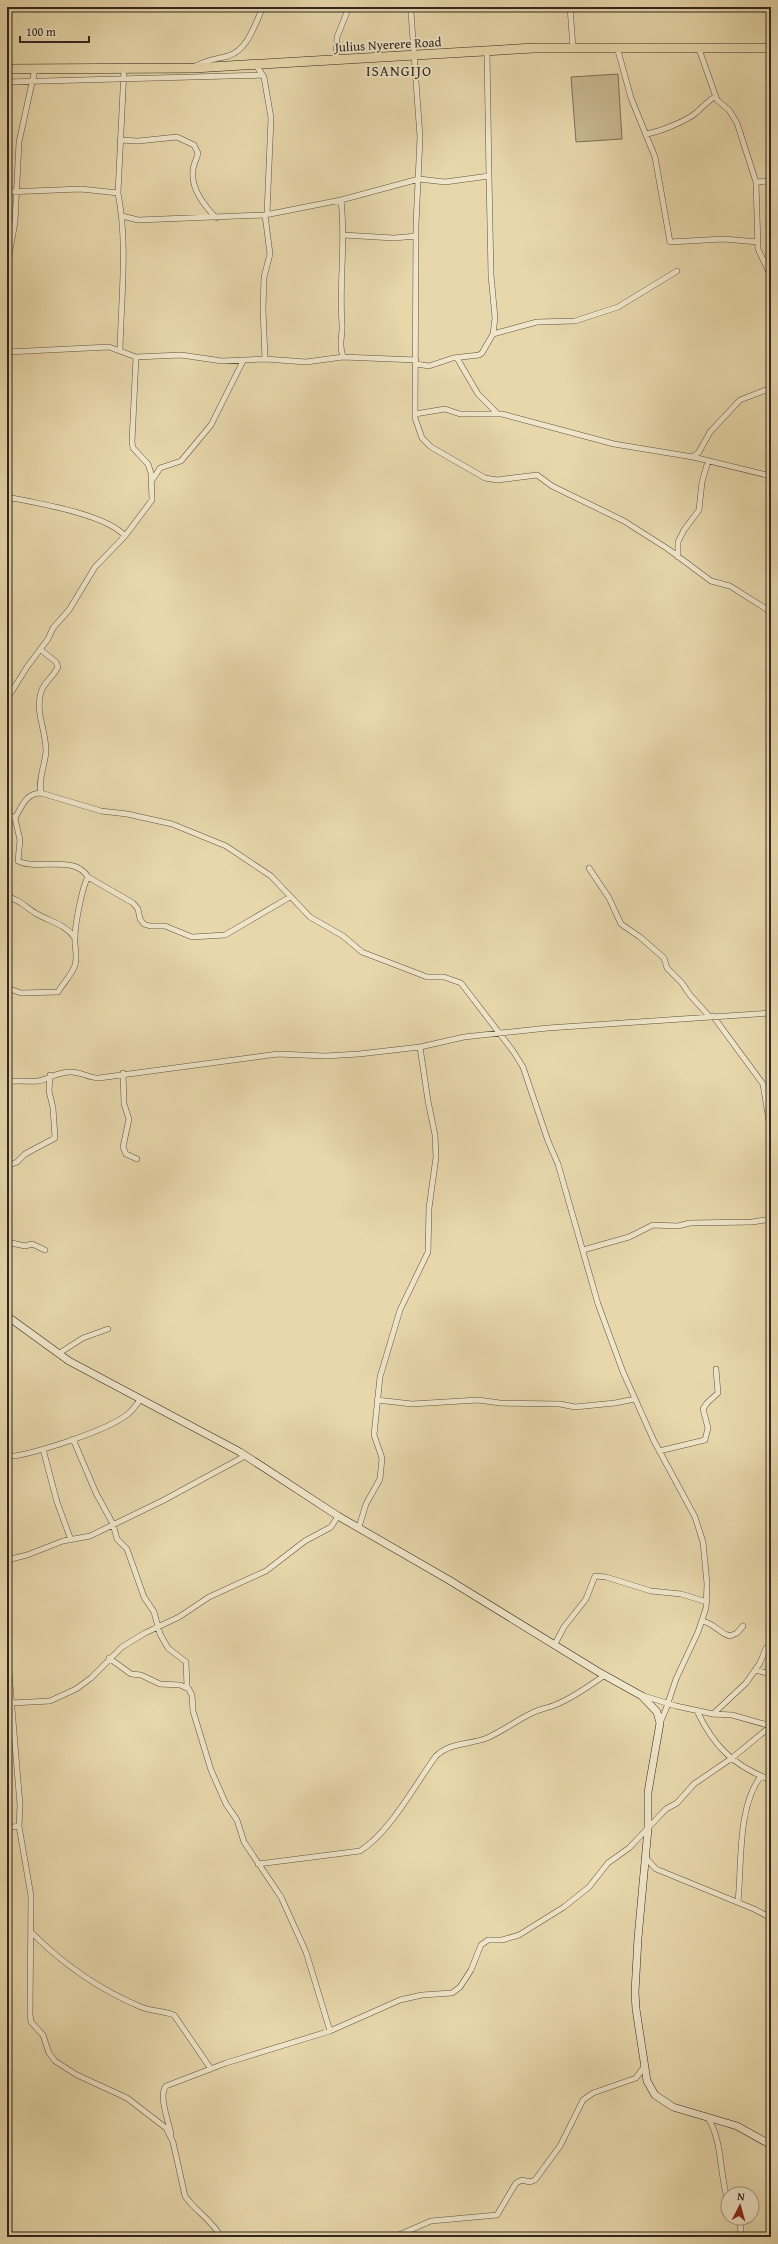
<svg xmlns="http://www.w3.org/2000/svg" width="778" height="2244" viewBox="0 0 778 2244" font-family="'Gentium Book Plus',serif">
	<rect width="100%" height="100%" fill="#e7d7ab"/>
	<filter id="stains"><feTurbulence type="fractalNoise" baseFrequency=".005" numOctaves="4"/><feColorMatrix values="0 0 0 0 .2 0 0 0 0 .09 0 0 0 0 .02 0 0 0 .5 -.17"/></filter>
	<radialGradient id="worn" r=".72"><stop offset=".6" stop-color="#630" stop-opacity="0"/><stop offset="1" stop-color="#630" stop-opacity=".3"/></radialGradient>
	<path fill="#c8b993" stroke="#7c7059" d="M 618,74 L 622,139 L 576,142 L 571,77 Z"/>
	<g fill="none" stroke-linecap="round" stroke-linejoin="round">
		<path stroke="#796c56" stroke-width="1.5" d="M 7,2041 L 9,2039"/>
		<g stroke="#5e5242" stroke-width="6">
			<path id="street" d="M 407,7 L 411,12 L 420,137 L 416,225 L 415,418 L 422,438 L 431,447 L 485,478 L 497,480 L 537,475 L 552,486 L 624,521 L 668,549 L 711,581 L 730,586 L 771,612
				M 570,7 L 573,48
				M 617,47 L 631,98 L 655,157 L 670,242 L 724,239 L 758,242
				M 699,49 L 717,100 L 729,110 L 737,123 L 756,182 L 758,249 L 771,276
				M 487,51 L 489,176
				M 336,60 L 337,37 L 349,7
				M 255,64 L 264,77 L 271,118 L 267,214
				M 196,66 C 206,60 217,59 228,56 C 248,50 255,24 263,7
				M 7,82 L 262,75
				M 646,134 C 659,132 687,121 697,112 C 703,106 708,101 716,96
				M 120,140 L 138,141 L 177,137 L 194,145 L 198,153 C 197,159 193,164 193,171 C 191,189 204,205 216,218
				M 756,182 L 771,181
				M 7,192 L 81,189 L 118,193 C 128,244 121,298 120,351
				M 118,193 L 124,69
				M 341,200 C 346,241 339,282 342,324 C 343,337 338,343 343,357
				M 122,216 L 138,220 L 265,215 L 341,200 L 419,179 L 445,182 L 489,176 L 491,275 L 495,318 L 493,334 L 482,353 L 479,355 L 453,358 L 429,366 L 416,364
				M 343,235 L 394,238 L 416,236
				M 7,267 L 15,222 L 19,142 L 35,69
				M 493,334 L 537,322 L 575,321 L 618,307 L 677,271
				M 7,352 L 109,347 L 136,357 L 181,355 L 222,361 L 265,359 L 306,362 L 343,357 L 416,360
				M 457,358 L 478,394 L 497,413
				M 265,359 L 263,309 L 264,277 L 270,254 L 265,215
				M 415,414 L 445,409 L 460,414 L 502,414 L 614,444 L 693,457 L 771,476
				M 693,457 L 699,452 L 710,432 L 740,400 L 771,388
				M 153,479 L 160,468 L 181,461 L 211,425 L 243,361
				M 7,497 C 37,503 106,514 125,536
				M 678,557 L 678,542 L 684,530 L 699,510 L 702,482 L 708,461
				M 7,699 L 27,667 L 48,639 L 53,628 L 69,610 L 95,567 L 125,536 L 152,500 L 151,473 L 148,464 L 133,448 L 132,442 L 136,357
				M 41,793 C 38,778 45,766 46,751 C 46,730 35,713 41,692 C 44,682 54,676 58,667 L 56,662 L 41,650
				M 7,814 L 15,818 L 20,840 L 18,861 C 37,871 74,854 88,877 C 82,887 75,925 75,937 C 74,947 78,955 75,965 C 72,975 63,983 58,992 L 21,993 L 7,988
				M 15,818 C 22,806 26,793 41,793 L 101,811 L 127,814 L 172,824 L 226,846 L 271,876 L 310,917 L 343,936 L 362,952 L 427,977 L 444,977 L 461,983 L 513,1051 L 523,1067 L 548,1141 L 558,1164 L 598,1304 L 623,1372 L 654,1441 L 695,1517 L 703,1542 L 707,1584 L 706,1608 L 698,1632 L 676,1679 L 666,1709 L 660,1723
				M 589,868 L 609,898 L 621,924 L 640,937 L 664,958 L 667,968 L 682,983 L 690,995 L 709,1016
				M 88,877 L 133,903 L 138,909 L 140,919 L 144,924 L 150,926 L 165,926 L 192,937 L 225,935 L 290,897
				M 7,897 C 20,899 26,908 37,914 C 51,922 65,924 75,938
				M 713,1016 L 763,1084 L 771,1133
				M 123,1073 L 124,1104 L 129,1119 L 123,1147 L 126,1154 L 137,1159
				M 7,1082 C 18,1080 28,1082 38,1081 C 50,1079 56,1072 71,1072 C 81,1072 89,1078 99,1078 L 278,1054 L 325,1056 L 359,1054 L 420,1047 L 464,1037 L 548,1028 L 771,1013
				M 7,1166 L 17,1162 L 25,1154 L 55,1138 L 53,1108 L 49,1091 L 50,1075
				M 7,1242 L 25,1246 L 32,1244 L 45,1250
				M 583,1250 L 629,1237 L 653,1225 L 678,1226 L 690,1223 L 752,1222 L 771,1219
				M 58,1354 L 83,1338 L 108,1329
				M 377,1400 L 412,1404 L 478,1400 L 500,1403 L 560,1404 L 575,1407 L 615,1403 L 635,1399
				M 73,1439 L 96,1493 L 113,1524 L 117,1539 L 127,1549 L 144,1597 L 154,1612 L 160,1634 L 168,1648 L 186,1662 L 187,1686 L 192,1695 L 193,1711 L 211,1770 L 226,1804 L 237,1820 L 244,1842 L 281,1897 L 306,1952 L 330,2031
				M 43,1449 L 57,1502 L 71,1540
				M 659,1451 L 705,1440 L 708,1428 L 703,1409 L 707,1403 L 718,1393 L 716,1369
				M 7,1457 C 34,1454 107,1431 128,1414 C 133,1410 136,1405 140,1400
				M 359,1527 L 366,1504 L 380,1479 L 382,1458 L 374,1435 L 380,1377 L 400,1310 L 428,1252 L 429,1208 L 436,1157 L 435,1135 L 428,1101 L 420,1047
				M 7,1560 L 27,1555 L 63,1541 L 90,1536 L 164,1500 L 245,1456
				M 702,1621 C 714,1623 719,1633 730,1636 L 737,1633 L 743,1626
				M 555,1644 L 564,1627 L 586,1599 L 595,1576 L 606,1577 L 651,1591 L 681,1594 L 707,1602
				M 7,1648 L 20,1805 L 19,1826 L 31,1896 L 30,2014 L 31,2022 L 43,2035 L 49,2053 L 55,2061 L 77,2075 L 127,2098 L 166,2128 L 173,2142 L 185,2196 C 195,2211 212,2220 221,2237
				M 109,1658 L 131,1674 L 141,1675 L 160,1684 L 180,1685 L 189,1689
				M 755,1670 L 771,1674
				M 644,1696 L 676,1706 L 713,1714 L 732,1715 L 771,1726
				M 12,1703 L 50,1701 L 76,1689 L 91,1678 L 122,1647 L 145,1633 L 179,1617 L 209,1597 L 266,1571 L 305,1541 L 331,1527 L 338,1516
				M 697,1711 C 714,1747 734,1766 771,1780
				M 713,1714 L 746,1683 L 760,1663 L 766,1648 L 771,1646
				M 7,1828 L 19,1826
				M 645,1857 L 656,1869 L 754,1909 L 771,1918
				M 258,1864 L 360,1851 C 391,1831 414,1786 436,1756 C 451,1742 469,1745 487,1738 C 503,1731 517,1720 532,1713 C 540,1709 548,1708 555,1705 C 573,1698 589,1686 605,1675
				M 738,1902 C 742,1864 737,1807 761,1776
				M 32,1933 C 64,1965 98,1989 141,2007 C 151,2011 163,2011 174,2015 L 211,2069
				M 708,2118 C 723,2142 719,2174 728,2201
				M 171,2134 C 169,2122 158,2096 166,2086 L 226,2063 L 330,2031 L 400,2000 L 422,1995 L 452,1993 L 460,1987 L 471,1970 L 481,1945 L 488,1940 L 502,1940 L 519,1935 L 564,1907 L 589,1887 L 608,1863 L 629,1848 L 666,1809 L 677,1803 L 694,1784 L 732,1758 L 771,1726
				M 740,2218 L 741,2237
				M 394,2237 L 431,2221 L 497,2215 L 516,2183 L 522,2180 L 530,2182 L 535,2180 L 560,2146 L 583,2100 L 593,2093 L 636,2078 L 644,2067"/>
		</g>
		<g stroke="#31261f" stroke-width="8">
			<path id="secondary" d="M 7,1316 L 69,1361 L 240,1452 L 338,1516 L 449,1580 L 597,1671 L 642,1696 L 657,1712 L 660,1723 L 648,1792 L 648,1829 L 638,1938 L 635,1992 L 636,2009 L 647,2081 L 655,2095 L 673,2107 L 737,2126 L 771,2145"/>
		</g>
		<g stroke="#31261f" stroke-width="10">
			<path id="highway" d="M 7,69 L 194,68 L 534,48 L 771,48"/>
		</g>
		<use href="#street" stroke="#efe5c8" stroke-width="5"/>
		<use href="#secondary" stroke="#efe5c8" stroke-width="7"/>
		<use href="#highway" stroke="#e7d7ab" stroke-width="9"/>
	</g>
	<g text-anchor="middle" stroke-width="3.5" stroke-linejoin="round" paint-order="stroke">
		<g font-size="13" fill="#31261f" stroke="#efe5c8">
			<text transform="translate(388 44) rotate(-3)" y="5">Julius Nyerere Road</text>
		</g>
		<g font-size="15" letter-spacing="1" fill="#31261f" stroke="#efe5c8">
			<text x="399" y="76">ISANGIJO</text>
		</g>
	</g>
	<rect width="778" height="2244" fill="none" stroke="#e7d7ab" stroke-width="24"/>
	<rect x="8" y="8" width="762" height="2228" fill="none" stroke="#31261f" stroke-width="2"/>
	<rect x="12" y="12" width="754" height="2220" fill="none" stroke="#31261f"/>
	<g transform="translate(740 2206) rotate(6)"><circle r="19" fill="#efe5c8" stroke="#a39984"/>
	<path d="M0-3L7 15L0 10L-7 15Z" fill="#8f2418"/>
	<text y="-6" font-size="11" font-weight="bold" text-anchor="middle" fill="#31261f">N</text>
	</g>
	<path d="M20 36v6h69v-6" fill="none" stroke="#31261f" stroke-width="2"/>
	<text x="26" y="36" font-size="12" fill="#31261f" stroke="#efe5c8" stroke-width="3" paint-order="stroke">100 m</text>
	<rect width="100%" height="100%" filter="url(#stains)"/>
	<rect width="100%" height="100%" fill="url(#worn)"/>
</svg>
